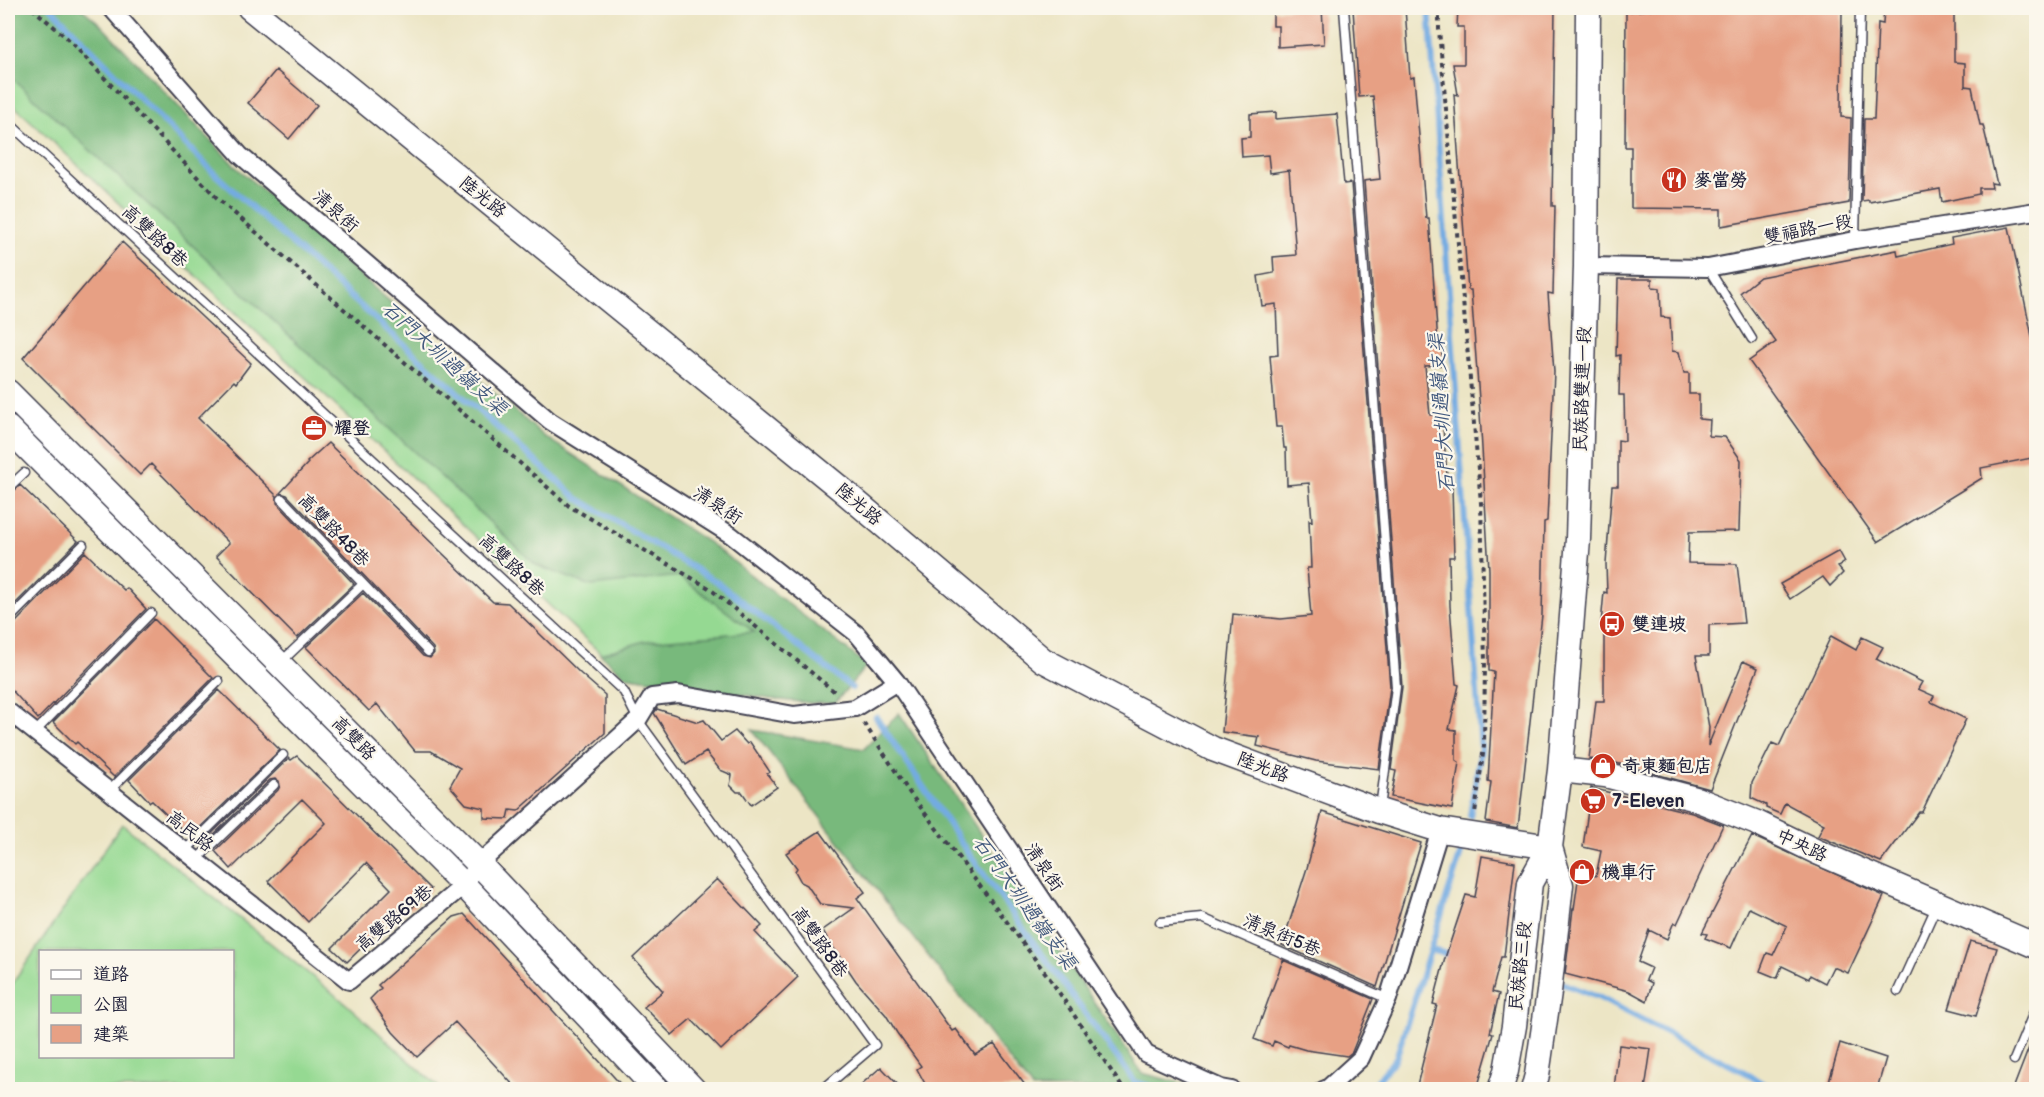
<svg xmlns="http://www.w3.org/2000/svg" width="2044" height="1097" viewBox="0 0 2044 1097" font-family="'Balsamiq Sans','LXGW WenKai TC',sans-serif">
	<rect width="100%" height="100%" fill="#fbf7ec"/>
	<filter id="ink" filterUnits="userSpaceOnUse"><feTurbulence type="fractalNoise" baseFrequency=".0167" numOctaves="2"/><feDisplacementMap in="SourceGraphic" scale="12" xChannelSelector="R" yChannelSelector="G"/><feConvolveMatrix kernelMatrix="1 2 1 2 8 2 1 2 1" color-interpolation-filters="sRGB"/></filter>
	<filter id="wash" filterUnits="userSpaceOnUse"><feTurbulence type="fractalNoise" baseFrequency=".008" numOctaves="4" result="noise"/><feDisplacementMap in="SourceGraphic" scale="24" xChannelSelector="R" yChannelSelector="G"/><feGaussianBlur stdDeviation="1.35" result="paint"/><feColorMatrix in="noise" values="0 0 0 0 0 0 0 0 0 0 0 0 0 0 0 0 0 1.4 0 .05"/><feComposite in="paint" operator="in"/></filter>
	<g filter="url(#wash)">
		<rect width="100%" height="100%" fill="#ece5c5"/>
		<path fill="#95d992" stroke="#5c7e66" stroke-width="1.5" fill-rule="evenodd" d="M 8,8 L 813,666 L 811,703 L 771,699 L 625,676 L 8,100 Z
			M 122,824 L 344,1002 L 441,1089 L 8,1089 L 8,990 ZM 40,952 L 232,952 L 232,1056 L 40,1056 Z"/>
		<path fill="#78b97c" stroke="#4d6e5c" stroke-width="1.5" d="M 8,8 L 81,8 L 99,23 L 236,167 L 545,437 L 711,544 L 867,665 L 835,703 L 811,703 L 771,699 L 625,676 L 600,654 L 645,641 L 754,632 L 679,576 L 591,586 L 536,565 L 8,74 Z
			M 899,713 L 1142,1073 L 1203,1089 L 1032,1089 L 752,730 L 864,749 Z"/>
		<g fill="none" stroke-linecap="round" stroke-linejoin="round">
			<path stroke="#73abe2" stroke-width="6" d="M 51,8 L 215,174 L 384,327 L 577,498 L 717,582 L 852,688
				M 1429,8 L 1481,749 L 1470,816
				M 876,717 L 966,850 L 1135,1082 L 1162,1090
				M 1431,950 L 1454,956
				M 1556,981 L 1600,998 L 1746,1073 L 1773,1090
				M 1370,1090 L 1396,1058 L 1465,840"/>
		</g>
		<g id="blocks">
			<path fill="#e7a084" d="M 1305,8 L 1322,8 L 1324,44 L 1278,47 L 1278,26 L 1273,26 L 1273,10 Z
				M 1377,8 L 1405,8 L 1410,78 L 1414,77 L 1426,218 L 1429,218 L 1438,343 L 1441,343 L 1443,365 L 1425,366 L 1430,415 L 1442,415 L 1448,487 L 1452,487 L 1454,557 L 1449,557 L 1450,606 L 1456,684 L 1459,685 L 1449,729 L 1456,730 L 1456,760 L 1459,762 L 1452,809 L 1391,797 L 1396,771 L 1391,770 L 1402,687 L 1364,181 L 1380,179 L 1373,96 L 1359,97 L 1353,9 Z
				M 1458,8 L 1555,8 L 1552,206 L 1555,206 L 1553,294 L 1548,293 L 1554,372 L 1547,521 L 1544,522 L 1542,615 L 1518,828 L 1486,822 L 1491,782 L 1488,781 L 1494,672 L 1489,671 L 1489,570 L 1480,413 L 1471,290 L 1468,290 L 1454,94 L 1458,95 L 1453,64 L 1464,64 L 1464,27 L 1457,27 Z
				M 1668,8 L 1842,8 L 1841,117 L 1851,118 L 1849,203 L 1721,226 L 1721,209 L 1631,208 L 1631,147 L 1625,147 L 1626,12 Z
				M 1884,8 L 1954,9 L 1954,62 L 1965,63 L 1965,86 L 1972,87 L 1980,125 L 1983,125 L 1997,184 L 1991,183 L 1992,188 L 1979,188 L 1979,194 L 1942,202 L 1940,189 L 1869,202 L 1869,200 L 1862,201 L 1864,119 L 1874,119 L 1878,23 L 1883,24 Z
				M 276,70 L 317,105 L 289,139 L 248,103 Z
				M 1276,112 L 1276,119 L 1337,114 L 1344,184 L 1351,183 L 1390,687 L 1379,769 L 1316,761 L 1257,746 L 1259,737 L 1222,732 L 1233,614 L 1281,619 L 1311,616 L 1307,568 L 1311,568 L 1309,520 L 1312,521 L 1309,483 L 1287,485 L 1286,448 L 1284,448 L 1282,427 L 1276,427 L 1270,356 L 1278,355 L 1276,304 L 1262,306 L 1258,276 L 1274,273 L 1273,257 L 1296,255 L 1289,170 L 1270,173 L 1268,155 L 1242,157 L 1241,138 L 1250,137 L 1250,114 Z
				M 2009,227 L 2037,360 L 2037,457 L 1981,468 L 1982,478 L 1878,542 L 1749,361 L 1776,342 L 1740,293 L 1760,277 L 1897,250 L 1898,256 L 1952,244 L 1951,238 Z
				M 122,242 L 251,363 L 236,383 L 234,381 L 198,418 L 277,496 L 277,503 L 354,584 L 297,638 L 216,556 L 229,543 L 151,464 L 140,475 L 23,358 Z
				M 1618,279 L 1652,279 L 1652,287 L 1660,288 L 1661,317 L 1670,318 L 1672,351 L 1679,352 L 1684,373 L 1689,373 L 1689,394 L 1699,394 L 1699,419 L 1710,420 L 1709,436 L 1725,437 L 1741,460 L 1739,531 L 1689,532 L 1688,563 L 1737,564 L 1744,623 L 1709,625 L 1709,656 L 1696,656 L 1709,727 L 1708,746 L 1743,661 L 1758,668 L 1710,789 L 1609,761 L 1589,759 L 1596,701 L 1604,701 L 1604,623 L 1601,624 L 1604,592 L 1607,593 L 1606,564 L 1612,486 L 1618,486 L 1618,440 L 1625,441 L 1624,395 L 1619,395 L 1620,355 L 1616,356 Z
				M 328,443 L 493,602 L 508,603 L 581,674 L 605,695 L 605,733 L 518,811 L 510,810 L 508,819 L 484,818 L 484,808 L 466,804 L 450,786 L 460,768 L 431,751 L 415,751 L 377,704 L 369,711 L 306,647 L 363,593 L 423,656 L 430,658 L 434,653 L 433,648 L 287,495 L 280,493 L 308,463 L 307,462 Z
				M 20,485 L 78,541 L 8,611 L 8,494 L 12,493 Z
				M 1839,551 L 1845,562 L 1838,567 L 1843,573 L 1830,586 L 1823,577 L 1790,599 L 1780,584 Z
				M 85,552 L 124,590 L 127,588 L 146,609 L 38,719 L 8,686 L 8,626 L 13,625 Z
				M 154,619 L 213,678 L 114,777 L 77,742 L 75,744 L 53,722 Z
				M 1831,636 L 1856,650 L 1862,637 L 1883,647 L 1876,659 L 1922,682 L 1918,689 L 1934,696 L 1931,702 L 1966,719 L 1922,812 L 1919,812 L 1881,862 L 1818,836 L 1824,824 L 1785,803 L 1780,814 L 1766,808 L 1766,805 L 1751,798 L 1752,783 L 1772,743 L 1779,746 Z
				M 219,690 L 280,750 L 190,837 L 152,801 L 150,802 L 129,780 Z
				M 657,709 L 698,722 L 704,720 L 721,741 L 735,731 L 747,744 L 750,742 L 770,772 L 767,774 L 777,787 L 751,805 L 742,792 L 737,792 L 730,785 L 732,775 L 720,770 L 706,752 L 686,765 L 654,713 Z
				M 297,756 L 431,889 L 411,909 L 406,904 L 347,962 L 332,948 L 391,889 L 366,863 L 308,922 L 287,900 L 268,881 L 326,823 L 302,799 L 231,869 L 215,851 L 278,790 L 280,786 L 279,781 L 275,779 L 270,780 L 206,842 L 205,840 L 289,758 L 291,760 Z
				M 1591,788 L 1692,813 L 1723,825 L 1677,924 L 1674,922 L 1667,939 L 1649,930 L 1638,962 L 1651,968 L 1646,980 L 1652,983 L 1647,1001 L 1629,991 L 1565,974 L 1573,909 L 1574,909 L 1579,873 L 1596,876 L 1601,851 L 1583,847 Z
				M 1322,812 L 1421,843 L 1377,987 L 1282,945 L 1307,868 Z
				M 820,831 L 865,892 L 857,898 L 952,1031 L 956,1029 L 975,1055 L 994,1044 L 1028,1089 L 928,1089 L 917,1069 L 921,1066 L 897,1033 L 886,1015 L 856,981 L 827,938 L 823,930 L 854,908 L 820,904 L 807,885 L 801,882 L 795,871 L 797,868 L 786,853 Z
				M 1752,836 L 1884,896 L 1848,973 L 1833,967 L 1825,983 L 1810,975 L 1809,979 L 1782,966 L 1777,978 L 1760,971 L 1767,953 L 1773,955 L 1787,926 L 1749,908 L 1731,948 L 1705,938 L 1707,934 L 1702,933 Z
				M 1482,856 L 1515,862 L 1504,957 L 1501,957 L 1492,992 L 1499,994 L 1490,1033 L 1493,1034 L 1477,1089 L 1416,1089 L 1437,1005 L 1433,1004 L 1445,958 L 1466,895 L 1475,897 Z
				M 717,879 L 762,926 L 755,932 L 798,977 L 721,1050 L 691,1019 L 672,1035 L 644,1007 L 663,991 L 633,958 Z
				M 464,914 L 625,1089 L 517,1089 L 455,1022 L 417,1057 L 393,1032 L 370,999 L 381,988 L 378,985 L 454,917 Z
				M 1970,941 L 1997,948 L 1976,1016 L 1949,1009 Z
				M 1283,960 L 1373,999 L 1352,1052 L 1347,1056 L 1306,1050 L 1289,1045 L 1288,1047 L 1274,1041 L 1272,1046 L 1254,1039 Z
				M 2035,1032 L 2037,1033 L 2037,1089 L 2013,1089 Z
				M 1840,1043 L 1886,1058 L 1877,1089 L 1827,1089 Z
				M 1619,1045 L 1651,1049 L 1645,1089 L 1614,1089 Z
				M 881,1067 L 902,1089 L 856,1089 Z"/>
		</g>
	</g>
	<g filter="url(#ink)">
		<use href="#blocks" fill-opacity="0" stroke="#403f50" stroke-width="1.5"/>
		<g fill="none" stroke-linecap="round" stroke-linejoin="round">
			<g stroke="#403f50" stroke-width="11">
				<path id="lane" d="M 1344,8 L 1396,687 L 1380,808
					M 8,122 L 624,692 L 638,720 L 875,1045 L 822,1090
					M 1855,240 L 1860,8
					M 1708,268 L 1752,339
					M 8,488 L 24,473
					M 282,499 L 428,652
					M 8,620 L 83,545
					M 281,662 L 363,584
					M 35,732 L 151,613
					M 109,791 L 219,681
					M 185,851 L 283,755
					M 196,860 L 274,785
					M 1160,922 L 1202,918 L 1388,999
					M 1898,991 L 1937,905
					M 2014,1060 L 2036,1007"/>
			</g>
			<g stroke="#403f50" stroke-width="20">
				<path id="street" d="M 111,8 L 240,155 L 550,421 L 731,535 L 857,634 L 897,682 L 1146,1054 L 1221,1088 L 1232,1090
					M 1586,266 L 1708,268 L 1855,240 L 2036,211
					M 8,711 L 349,981 L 464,885 L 479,864 L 638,720 L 652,697 L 678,694 L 794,715 L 855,708 L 897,682
					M 1323,1090 L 1328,1088 L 1361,1058 L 1388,999 L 1440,830"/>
			</g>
			<g stroke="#403f50" stroke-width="27">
				<path id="secondary" d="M 250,8 L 841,489 L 1043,660 L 1213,749 L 1379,811 L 1440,830 L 1550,847
					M 8,392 L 479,864 L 694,1090
					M 8,428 L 464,885 L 657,1090
					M 1560,770 L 1605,775 L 1696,799 L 1757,823 L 1817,852 L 2036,946
					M 1500,1090 L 1506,1071 L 1514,1026 L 1530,883 L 1550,847
					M 1533,1090 L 1537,1075 L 1549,992 L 1561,885 L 1550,847 L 1560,770 L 1578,539 L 1586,266 L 1588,8"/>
			</g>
			<path stroke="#403f50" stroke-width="4" stroke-dasharray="4.5 4.5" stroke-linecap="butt" d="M 32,8 L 67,38 L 217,198 L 569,506 L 709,588 L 835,692
				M 1439,8 L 1439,30 L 1481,503 L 1485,662 L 1484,746 L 1475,813
				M 864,723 L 909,792 L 1050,979 L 1124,1090"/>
			<use href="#lane" stroke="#fff" stroke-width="8"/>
			<use href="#street" stroke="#fff" stroke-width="16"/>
			<use href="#secondary" stroke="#fff" stroke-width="24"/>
		</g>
	</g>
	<defs>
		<g id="restaurant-disc" transform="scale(1.35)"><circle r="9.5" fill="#c8321e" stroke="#fbf7ec"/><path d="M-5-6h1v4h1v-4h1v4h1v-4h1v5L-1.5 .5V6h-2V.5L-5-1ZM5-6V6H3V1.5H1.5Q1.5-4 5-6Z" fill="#fff"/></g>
		<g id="office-disc" transform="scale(1.35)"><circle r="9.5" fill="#c8321e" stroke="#fbf7ec"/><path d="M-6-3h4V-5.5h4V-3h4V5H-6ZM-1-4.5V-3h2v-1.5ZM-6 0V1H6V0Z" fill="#fff"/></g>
		<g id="bus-disc" transform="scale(1.35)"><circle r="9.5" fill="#c8321e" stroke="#fbf7ec"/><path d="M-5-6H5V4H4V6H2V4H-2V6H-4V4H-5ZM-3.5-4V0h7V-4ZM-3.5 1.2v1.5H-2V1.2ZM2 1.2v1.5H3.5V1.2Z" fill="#fff"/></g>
		<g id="shop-disc" transform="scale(1.35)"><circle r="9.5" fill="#c8321e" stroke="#fbf7ec"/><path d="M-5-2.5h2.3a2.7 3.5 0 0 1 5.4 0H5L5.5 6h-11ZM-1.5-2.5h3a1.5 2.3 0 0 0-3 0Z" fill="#fff"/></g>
		<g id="supermarket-disc" transform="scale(1.35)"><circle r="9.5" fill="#c8321e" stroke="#fbf7ec"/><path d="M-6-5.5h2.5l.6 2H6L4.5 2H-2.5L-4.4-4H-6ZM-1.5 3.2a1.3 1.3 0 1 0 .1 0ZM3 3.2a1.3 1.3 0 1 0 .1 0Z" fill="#fff"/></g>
	</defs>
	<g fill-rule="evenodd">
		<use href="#restaurant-disc" x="1674" y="180"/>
		<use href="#office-disc" x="314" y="428"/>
		<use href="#bus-disc" x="1612" y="624"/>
		<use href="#shop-disc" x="1603" y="766"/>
		<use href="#supermarket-disc" x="1593" y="801"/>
		<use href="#shop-disc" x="1582" y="872"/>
	</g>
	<g text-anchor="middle" stroke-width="4.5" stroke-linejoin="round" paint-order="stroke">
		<g font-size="18" font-weight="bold" fill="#22223b" stroke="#fbf7ec" text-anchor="start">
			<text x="1694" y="186">麥當勞</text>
			<text x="334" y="434">耀登</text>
			<text x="1632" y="630">雙連坡</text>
			<text x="1622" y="772">奇東麵包店</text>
			<text x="1612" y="807">7-Eleven</text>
			<text x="1602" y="878">機車行</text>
		</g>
		<g font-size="18" fill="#22223b" stroke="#fbf7ec">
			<text transform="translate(483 197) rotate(39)" y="6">陸光路</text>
			<text transform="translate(336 211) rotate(41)" y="6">清泉街</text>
			<text transform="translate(1808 229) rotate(-11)" y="6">雙福路一段</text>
			<text transform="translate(155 236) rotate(43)" y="6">高雙路8巷</text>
			<text transform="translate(1582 389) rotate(-88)" y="6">民族路雙連一段</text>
			<text transform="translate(859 504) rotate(40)" y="6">陸光路</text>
			<text transform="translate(718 505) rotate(33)" y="6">清泉街</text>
			<text transform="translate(334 530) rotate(46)" y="6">高雙路48巷</text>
			<text transform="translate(512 565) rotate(43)" y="6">高雙路8巷</text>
			<text transform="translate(354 738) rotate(45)" y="6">高雙路</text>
			<text transform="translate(1263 767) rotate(21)" y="6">陸光路</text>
			<text transform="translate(190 831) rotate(38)" y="6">高民路</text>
			<text transform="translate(1802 845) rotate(25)" y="6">中央路</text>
			<text transform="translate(1044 867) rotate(56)" y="6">清泉街</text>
			<text transform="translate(394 918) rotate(-40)" y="6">高雙路69巷</text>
			<text transform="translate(1282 935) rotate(23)" y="6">清泉街5巷</text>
			<text transform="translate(820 942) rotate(54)" y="6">高雙路8巷</text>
			<text transform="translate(1520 966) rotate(-84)" y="6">民族路三段</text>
		</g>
		<g font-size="20" font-style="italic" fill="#42597e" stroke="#fbf7ec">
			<text transform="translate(445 358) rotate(42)" y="7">石門大圳過嶺支渠</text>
			<text transform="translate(1441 413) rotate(-94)" y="7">石門大圳過嶺支渠</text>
			<text transform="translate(1025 902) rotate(54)" y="7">石門大圳過嶺支渠</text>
		</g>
	</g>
	<rect width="2044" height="1097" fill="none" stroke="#fbf7ec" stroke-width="30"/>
	<rect x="39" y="950" width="195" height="108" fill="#fbf7ec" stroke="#a4a2a5" stroke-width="1.5"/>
	<rect x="51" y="970" width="30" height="9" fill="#ffffff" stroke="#a4a2a5" stroke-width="1.5"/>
	<text x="93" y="980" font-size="18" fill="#22223b">道路</text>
	<rect x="51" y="995" width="30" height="18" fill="#95d992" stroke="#a4a2a5" stroke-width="1.5"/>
	<text x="93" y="1010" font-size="18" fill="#22223b">公園</text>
	<rect x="51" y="1025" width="30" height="18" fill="#e7a084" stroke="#a4a2a5" stroke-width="1.5"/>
	<text x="93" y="1040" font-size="18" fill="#22223b">建築</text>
</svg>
